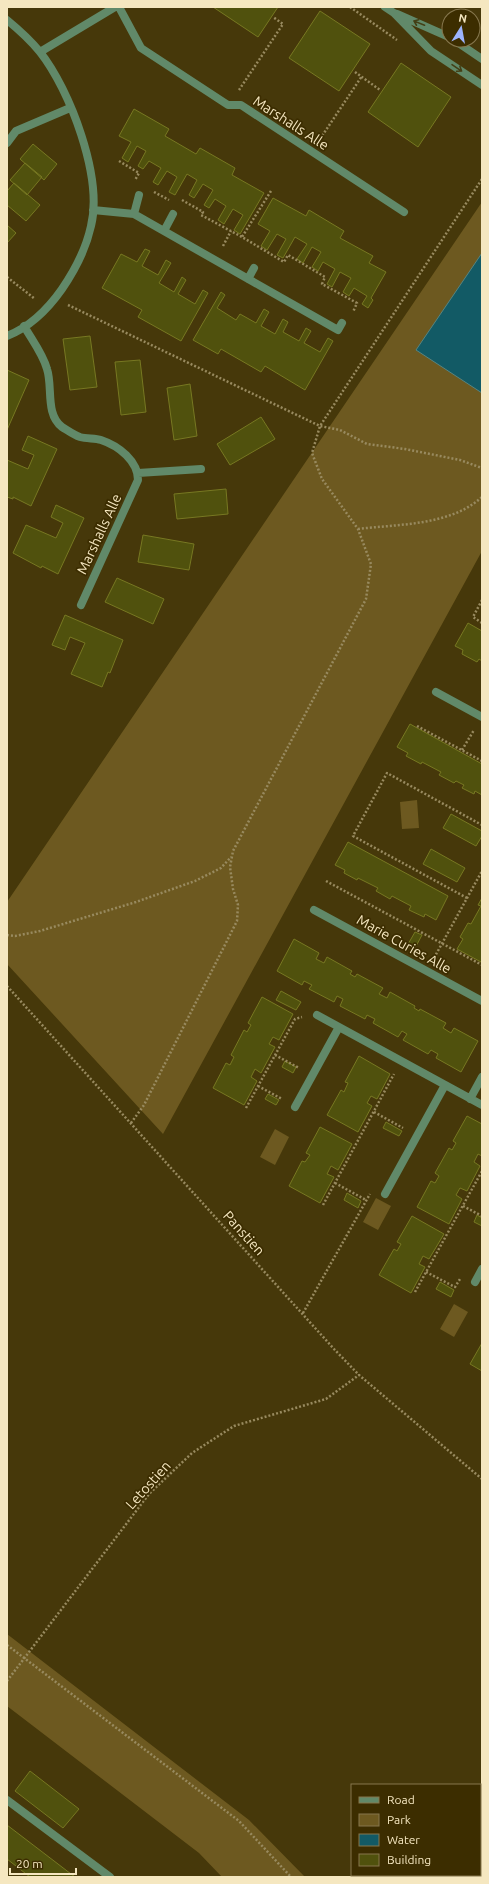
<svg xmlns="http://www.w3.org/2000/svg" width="489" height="1884" viewBox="0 0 489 1884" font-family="Ubuntu,sans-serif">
	<rect width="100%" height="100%" fill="#46380a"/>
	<path fill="#6d5920" d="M 482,202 L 482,551 L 163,1134 L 7,964 L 7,902 Z
		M 417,800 L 419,828 L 402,829 L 400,802 Z
		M 275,1129 L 289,1137 L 275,1165 L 260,1157 Z
		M 376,1198 L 391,1206 L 378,1230 L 363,1222 Z
		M 454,1304 L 468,1312 L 454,1337 L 440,1329 Z
		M 7,1634 L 249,1820 L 305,1877 L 222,1877 L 199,1853 L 7,1706 Z"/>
	<path fill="#125a65" stroke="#568480" d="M 482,253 L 482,393 L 416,350 Z"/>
	<path fill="#50510d" stroke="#777822" d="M 213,7 L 278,7 L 258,37 Z
		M 320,11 L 370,44 L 339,91 L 289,58 Z
		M 401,63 L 451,97 L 418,147 L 368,112 Z
		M 134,109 L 169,129 L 165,136 L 196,154 L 200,148 L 235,168 L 232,175 L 264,193 L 240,234 L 234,230 L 243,215 L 233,209 L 224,224 L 218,220 L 226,206 L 215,199 L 209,208 L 204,205 L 213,190 L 203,184 L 194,198 L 189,195 L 197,180 L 187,174 L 175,195 L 169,192 L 177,177 L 167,171 L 158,185 L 153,182 L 161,168 L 149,161 L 143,169 L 138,166 L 146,151 L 137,146 L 128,162 L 122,158 L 131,142 L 119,136 Z
		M 33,144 L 57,164 L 44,180 L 20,159 Z
		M 25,163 L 42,177 L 27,195 L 10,180 Z
		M 14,183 L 40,205 L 26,221 L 7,205 L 7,191 Z
		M 273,198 L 306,216 L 309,210 L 344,231 L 340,238 L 373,256 L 369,263 L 386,272 L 371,298 L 373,300 L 368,308 L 362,304 L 367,296 L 354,288 L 349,296 L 343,292 L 351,278 L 340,272 L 332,287 L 327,284 L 335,269 L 323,262 L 318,271 L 312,267 L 321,252 L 312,247 L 303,263 L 297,259 L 307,244 L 295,237 L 283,258 L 277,255 L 286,239 L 277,234 L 267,250 L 261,246 L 270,231 L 258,224 Z
		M 7,225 L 16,233 L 7,243 Z
		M 145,249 L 150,251 L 142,266 L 158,275 L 166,260 L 171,263 L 159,283 L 174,292 L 182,277 L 186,280 L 178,294 L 195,304 L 203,290 L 208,293 L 181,341 L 138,317 L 142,310 L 102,288 L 121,254 L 137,262 Z
		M 221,292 L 225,295 L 217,308 L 236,320 L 240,314 L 256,323 L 264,309 L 269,312 L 261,326 L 275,334 L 283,319 L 288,322 L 283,332 L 299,341 L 306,328 L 311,331 L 304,343 L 320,352 L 328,338 L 333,341 L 305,390 L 265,366 L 261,372 L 221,349 L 218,354 L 193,340 Z
		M 90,336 L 97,387 L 70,390 L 63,339 Z
		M 140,360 L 146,412 L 121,415 L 115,362 Z
		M 7,370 L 29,380 L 7,430 Z
		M 190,384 L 197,436 L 174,440 L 167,388 Z
		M 261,417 L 275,439 L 230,465 L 217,444 Z
		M 28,436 L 57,449 L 31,506 L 13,497 L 13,499 L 7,497 L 7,460 L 28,469 L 34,455 L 22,450 Z
		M 226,489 L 228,514 L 177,519 L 174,494 Z
		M 56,505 L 84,518 L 58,574 L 42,566 L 41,568 L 13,553 L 26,525 L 56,538 L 63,523 L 51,517 Z
		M 143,535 L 194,544 L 189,570 L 138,562 Z
		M 117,578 L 164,599 L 153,624 L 105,602 Z
		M 65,615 L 123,640 L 110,673 L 108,672 L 102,687 L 71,674 L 85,643 L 70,637 L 65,650 L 52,645 Z
		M 468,623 L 482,631 L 482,661 L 479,659 L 477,662 L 462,654 L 463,650 L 455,646 Z
		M 410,724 L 482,764 L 482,795 L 475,791 L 474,794 L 462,788 L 464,785 L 456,781 L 454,783 L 439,775 L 441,772 L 422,762 L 421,764 L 406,756 L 408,753 L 397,747 Z
		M 451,814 L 482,831 L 482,836 L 476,846 L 443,828 Z
		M 348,842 L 448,896 L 436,920 L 425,914 L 424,917 L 409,910 L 411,906 L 392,896 L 390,899 L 376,891 L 378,888 L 358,878 L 357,880 L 344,873 L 345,870 L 335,865 Z
		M 431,849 L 465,868 L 457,882 L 423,864 Z
		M 482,898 L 482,960 L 481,962 L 457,949 L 463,939 L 460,937 L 468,923 L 471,924 L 481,906 L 478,905 Z
		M 415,932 L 422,935 L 414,950 L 407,946 Z
		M 294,939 L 319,953 L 316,959 L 324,963 L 327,957 L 352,971 L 350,974 L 355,977 L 357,974 L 383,988 L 379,994 L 387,998 L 390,992 L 415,1006 L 414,1008 L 419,1011 L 420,1009 L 446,1023 L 443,1028 L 451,1033 L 454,1028 L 478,1041 L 461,1072 L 436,1058 L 438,1054 L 431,1050 L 428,1054 L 403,1040 L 407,1034 L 402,1031 L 398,1037 L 373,1023 L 375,1019 L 367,1015 L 365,1019 L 340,1006 L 343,999 L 337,996 L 334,1002 L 309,989 L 312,985 L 304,981 L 302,985 L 277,971 Z
		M 281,991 L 301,1002 L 296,1010 L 276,1000 Z
		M 262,997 L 293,1014 L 279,1040 L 273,1037 L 269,1044 L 275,1047 L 261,1073 L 255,1069 L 251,1077 L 257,1081 L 244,1105 L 213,1088 L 226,1063 L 230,1065 L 234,1057 L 231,1055 L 244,1030 L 247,1032 L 251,1025 L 248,1023 Z
		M 359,1056 L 390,1074 L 377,1099 L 371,1096 L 367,1103 L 372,1106 L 358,1132 L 327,1115 L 341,1090 L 344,1092 L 348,1083 L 345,1082 Z
		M 285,1061 L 296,1067 L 293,1073 L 282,1067 Z
		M 268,1094 L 279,1100 L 276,1105 L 265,1099 Z
		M 467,1116 L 482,1124 L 482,1156 L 478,1154 L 474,1162 L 480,1166 L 467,1191 L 460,1188 L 456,1195 L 462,1199 L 449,1224 L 417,1207 L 431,1181 L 435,1183 L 439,1176 L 435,1173 L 449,1148 L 452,1150 L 456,1143 L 453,1141 Z
		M 386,1122 L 402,1131 L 399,1136 L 383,1128 Z
		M 320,1127 L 352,1144 L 338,1170 L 331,1166 L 327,1174 L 334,1177 L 320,1203 L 289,1186 L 302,1161 L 305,1162 L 310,1155 L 306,1153 Z
		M 347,1193 L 361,1201 L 358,1208 L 344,1200 Z
		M 477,1215 L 482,1218 L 482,1226 L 474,1222 Z
		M 412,1216 L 444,1234 L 429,1259 L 423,1256 L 419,1264 L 425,1267 L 411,1293 L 379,1275 L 394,1249 L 397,1251 L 401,1244 L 397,1242 Z
		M 440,1282 L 454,1290 L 451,1297 L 436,1289 Z
		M 482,1343 L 482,1371 L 470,1364 Z
		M 30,1771 L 79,1809 L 63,1828 L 15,1791 Z
		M 7,1825 L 75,1877 L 30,1877 L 7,1859 Z"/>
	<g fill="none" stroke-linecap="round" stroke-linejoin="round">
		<path stroke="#988a5f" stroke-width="2.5" stroke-dasharray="2 2" stroke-linecap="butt" d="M 350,7 L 397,40
			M 355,72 L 380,90
			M 239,90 L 283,24 L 273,17
			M 320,139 L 362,76
			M 119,161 L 139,173 L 135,180
			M 271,191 L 242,237 L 284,262 L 288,255 L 325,277 L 322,284 L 357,303 L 353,312
			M 154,192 L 169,200
			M 182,200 L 203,212 L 201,215 L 242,237
			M 223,246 L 231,231
			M 7,277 L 35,299
			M 68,305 L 299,416 L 320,426 L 340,430 L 367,444 L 405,449 L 460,460 L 482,468
			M 358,529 C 398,524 450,526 482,497
			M 482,600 L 473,617 L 482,623
			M 417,726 L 482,761
			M 462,750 L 474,730
			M 326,881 L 482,965
			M 467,898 L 353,836 L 387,773 L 482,825
			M 7,935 L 15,936 L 40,931 L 136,902 L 195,881 L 221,868 L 231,857
			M 434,958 L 482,871
			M 7,986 L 334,1349 L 359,1375 L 482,1479
			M 275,1055 L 299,1068
			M 258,1086 L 282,1099
			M 246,1108 L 295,1019 L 302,1017
			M 374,1112 L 403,1128
			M 131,1123 L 144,1105 L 237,921 L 238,905 L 233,889 L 230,867 L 233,851 L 366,599 L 371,564 L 358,529 L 322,479 L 312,453 L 320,426 L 482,179
			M 335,1183 L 366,1200
			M 323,1205 L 394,1074
			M 463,1206 L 482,1216
			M 426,1272 L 455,1287 L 460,1279
			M 415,1292 L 482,1171
			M 303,1313 L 370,1194
			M 7,1645 L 239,1821 L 291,1877
			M 7,1681 L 149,1494 L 192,1453 L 234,1426 L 326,1399 L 359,1375"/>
		<path stroke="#618969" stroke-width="8" d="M 119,7 L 141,48 L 228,105 L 241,105 L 404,212
			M 385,7 L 394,13 L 431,51 L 482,85
			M 397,14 L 449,37
			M 7,20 C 18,29 31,41 40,52 C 70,90 103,177 91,226 C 86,249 75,270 62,289 C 48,309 30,327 7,336
			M 454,40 L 482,59
			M 40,52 L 115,7
			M 7,143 L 16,131 L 70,108
			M 93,210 L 134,214 L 338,330 L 342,323
			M 134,214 L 139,195
			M 164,231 L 173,214
			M 248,279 L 254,268
			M 24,326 C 32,340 43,354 47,369 C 53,387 45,414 62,427 C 67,430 74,435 80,437 C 87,439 95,438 101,440 C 119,446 138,461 138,480 L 81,605
			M 138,473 L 201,469
			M 436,692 L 482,717
			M 314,910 L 482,1001
			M 317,1015 L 482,1105
			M 470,1099 L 482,1077
			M 295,1107 L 339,1027
			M 385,1194 L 445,1085
			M 475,1282 L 482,1269
			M 7,1800 L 110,1877"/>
	</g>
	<defs><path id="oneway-shaft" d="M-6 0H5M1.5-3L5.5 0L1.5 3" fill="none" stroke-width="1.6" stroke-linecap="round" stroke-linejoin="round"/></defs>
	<g stroke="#433f15">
		<use href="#oneway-shaft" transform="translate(419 23) rotate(-158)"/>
		<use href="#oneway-shaft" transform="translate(457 68) rotate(34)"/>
	</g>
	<g text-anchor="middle" stroke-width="3.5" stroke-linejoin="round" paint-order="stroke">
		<g font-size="14" fill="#f5e7c0" stroke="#3c2d00">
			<text transform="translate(291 123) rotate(33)" y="5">Marshalls Alle</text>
			<text transform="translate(99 534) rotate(-65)" y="5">Marshalls Alle</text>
			<text transform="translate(404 944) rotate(29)" y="5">Marie Curies Alle</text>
			<text transform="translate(244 1233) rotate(48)" y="5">Panstien</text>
			<text transform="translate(148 1485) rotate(-48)" y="5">Letostien</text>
		</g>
	</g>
	<rect width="489" height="1884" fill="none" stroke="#f5e7c0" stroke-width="16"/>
	<rect x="351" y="1784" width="130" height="92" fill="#3c2d00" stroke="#86774d"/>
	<rect x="359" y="1797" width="20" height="6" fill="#618969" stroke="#86774d"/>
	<text x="387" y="1804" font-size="12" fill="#f5e7c0">Road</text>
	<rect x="359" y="1814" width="20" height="12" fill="#6d5920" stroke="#86774d"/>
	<text x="387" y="1824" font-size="12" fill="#f5e7c0">Park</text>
	<rect x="359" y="1834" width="20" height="12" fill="#125a65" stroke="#86774d"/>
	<text x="387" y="1844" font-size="12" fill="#f5e7c0">Water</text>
	<rect x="359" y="1854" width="20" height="12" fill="#50510d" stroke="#86774d"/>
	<text x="387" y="1864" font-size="12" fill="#f5e7c0">Building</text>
	<g transform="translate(461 28) rotate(11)"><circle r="19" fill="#3c2d00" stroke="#86774d"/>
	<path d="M0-3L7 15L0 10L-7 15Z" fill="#9db4fd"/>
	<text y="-6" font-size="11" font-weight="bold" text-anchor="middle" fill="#f5e7c0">N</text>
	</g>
	<path d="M10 1868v6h66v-6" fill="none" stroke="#f5e7c0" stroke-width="2"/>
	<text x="16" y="1868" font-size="12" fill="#f5e7c0" stroke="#3c2d00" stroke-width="3" paint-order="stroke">20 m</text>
</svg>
